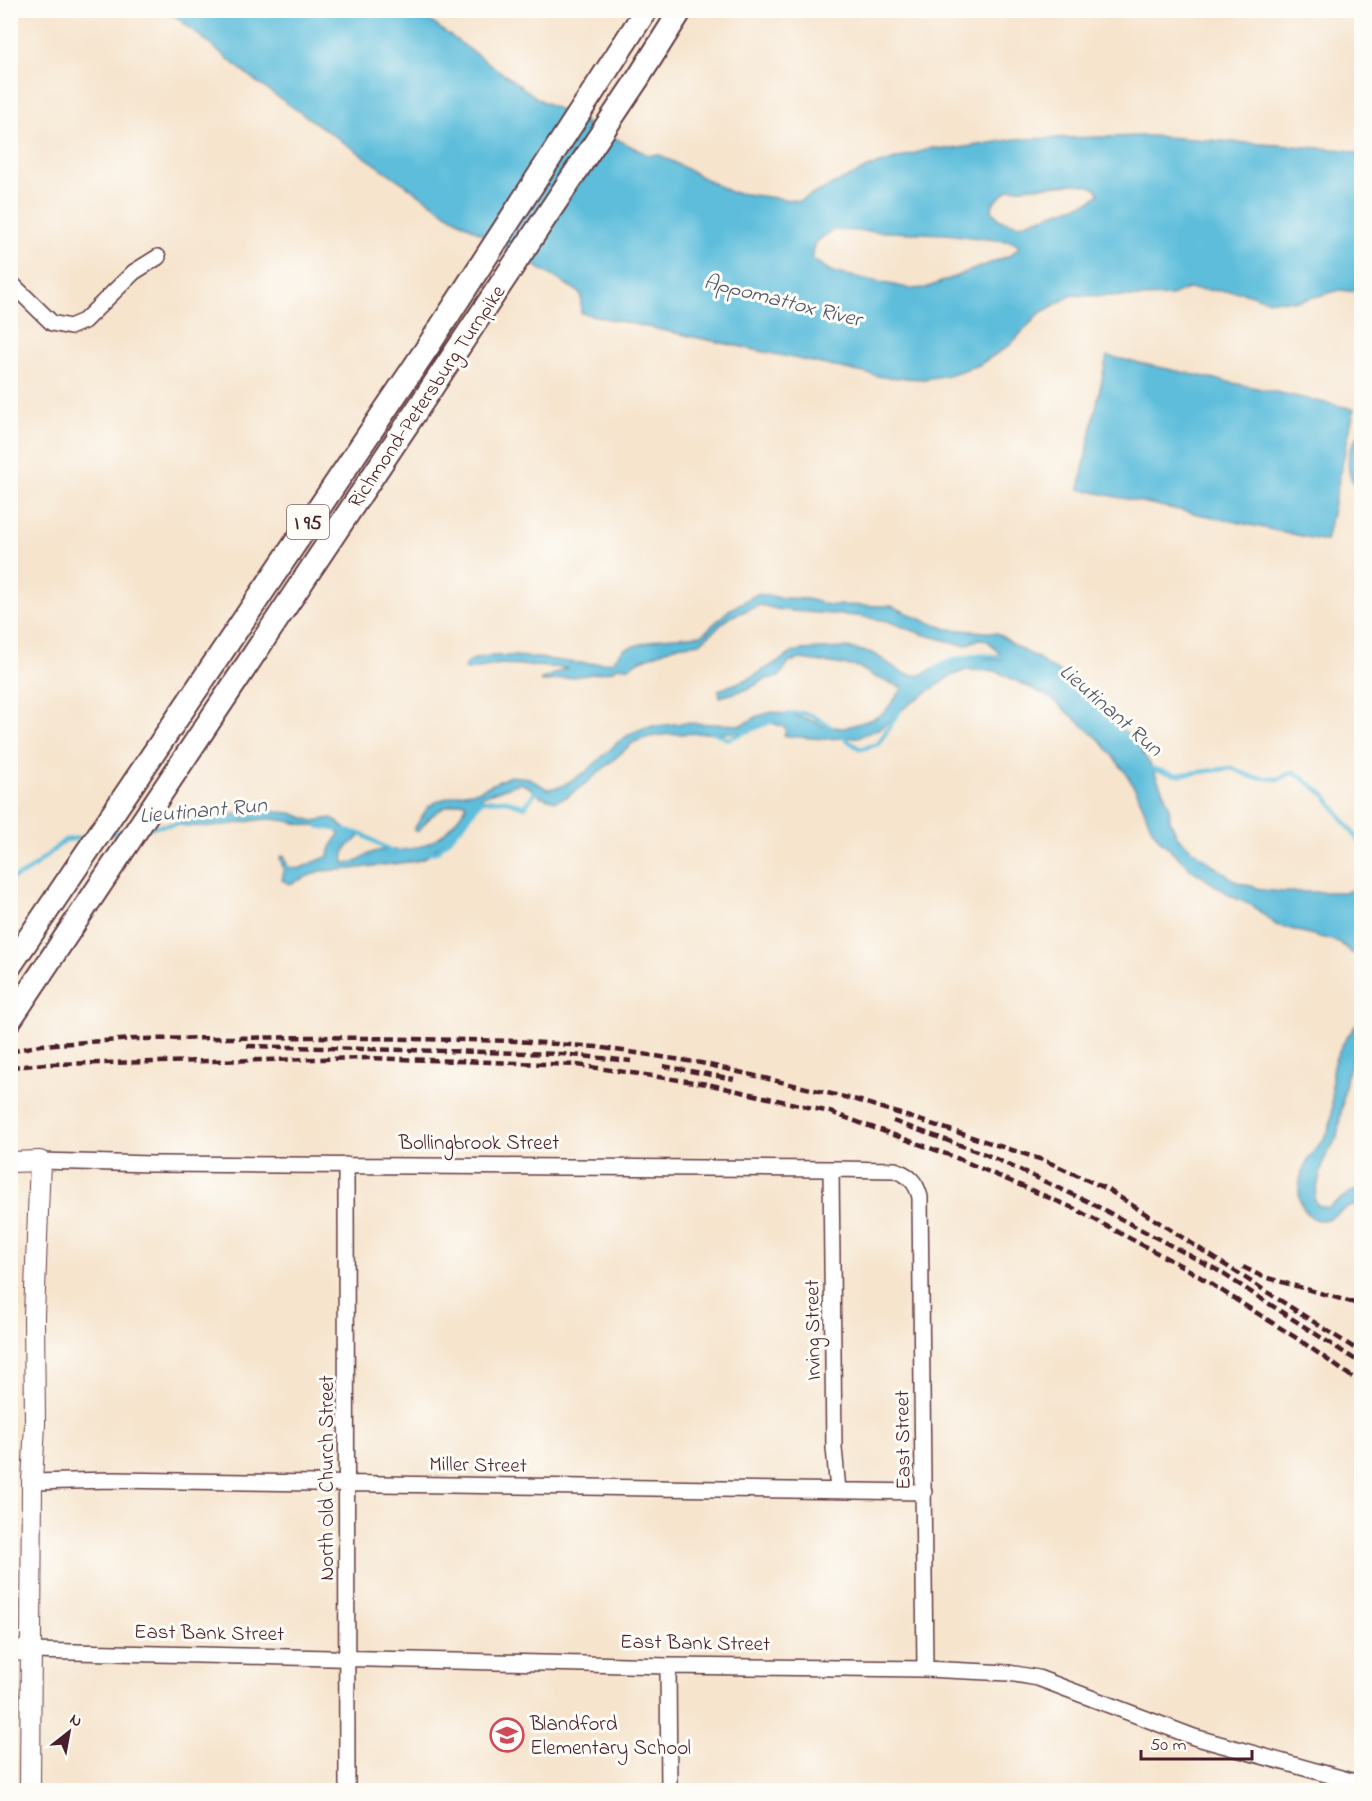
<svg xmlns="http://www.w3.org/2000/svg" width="1372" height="1801" viewBox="0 0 1372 1801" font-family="'Indie Flower',sans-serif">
	<rect width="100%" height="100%" fill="#fdfcf7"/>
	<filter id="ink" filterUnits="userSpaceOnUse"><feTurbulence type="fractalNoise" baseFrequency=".0167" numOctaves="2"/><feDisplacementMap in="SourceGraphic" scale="12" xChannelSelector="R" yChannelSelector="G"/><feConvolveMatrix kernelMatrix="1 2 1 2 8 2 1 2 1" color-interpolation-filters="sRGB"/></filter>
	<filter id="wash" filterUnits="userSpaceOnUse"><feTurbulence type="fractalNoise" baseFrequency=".008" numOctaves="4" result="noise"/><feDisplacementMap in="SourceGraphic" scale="24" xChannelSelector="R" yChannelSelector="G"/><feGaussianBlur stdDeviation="1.35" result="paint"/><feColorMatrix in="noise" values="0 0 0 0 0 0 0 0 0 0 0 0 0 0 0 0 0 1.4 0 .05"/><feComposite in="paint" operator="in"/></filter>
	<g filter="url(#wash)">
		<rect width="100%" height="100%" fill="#f6e4cd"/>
		<path fill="#5dbddb" stroke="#546e83" stroke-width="1.5" fill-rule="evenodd" d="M 169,11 L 416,11 L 540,100 L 648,155 L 660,155 L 730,192 L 799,201 L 870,167 L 932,148 L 953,149 L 1016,139 L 1151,136 L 1346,150 L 1361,155 L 1361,296 L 1357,292 L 1340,290 L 1299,301 L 1267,300 L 1242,292 L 1187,289 L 1171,296 L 1139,297 L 1072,295 L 1040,313 L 1010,345 L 979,365 L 948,375 L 924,379 L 883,377 L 581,313 L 581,295 L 576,290 L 448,214 L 259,84 ZM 1073,184 L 1087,185 L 1097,189 L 1099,194 L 1091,201 L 1019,225 L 1000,220 L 992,211 L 993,203 L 1009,189 ZM 833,230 L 946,234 L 1014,242 L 1018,244 L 1018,248 L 1011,255 L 926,288 L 912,289 L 832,272 L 813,260 C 809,243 821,238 833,230 Z
			M 1107,356 L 1354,409 L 1326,541 L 1079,489 Z
			M 1361,433 L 1361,493 C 1344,476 1344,450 1361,433 Z
			M 757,594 L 784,598 L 807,599 L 829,605 L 892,606 L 925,621 L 948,629 L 997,633 L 1017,647 L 1038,658 L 1046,665 L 1069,677 L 1111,720 L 1133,738 L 1152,767 L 1169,805 L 1170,820 L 1177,836 L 1191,849 L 1237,882 L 1264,890 L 1282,892 L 1344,892 L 1361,889 L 1361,946 L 1353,954 L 1339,942 L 1276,925 L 1253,906 L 1233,897 L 1192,870 L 1161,841 L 1152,829 L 1138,794 L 1126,773 L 1100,740 L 1051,698 L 996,671 L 966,670 L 949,677 L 903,709 L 883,727 L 858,737 L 825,739 L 788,736 L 784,735 L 786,731 L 784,727 L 769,722 L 750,732 L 670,734 L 649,737 L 634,742 L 590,780 L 567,797 L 555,801 L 540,796 L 529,787 L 520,783 L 483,796 L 462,827 L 425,858 L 416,861 L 351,869 L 320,871 L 290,884 L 282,880 L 284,871 L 280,857 L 284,856 L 288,867 L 298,869 L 329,856 C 330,842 338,841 339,833 C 331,826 323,828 313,826 C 297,824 282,818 266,819 C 237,822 211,830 181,825 L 187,817 L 228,815 L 268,811 L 291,813 L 313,821 L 332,818 L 351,833 L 361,835 C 353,846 341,844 344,863 C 357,864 362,856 374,852 C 382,848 393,851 402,850 C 433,847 449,832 466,807 L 466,804 L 462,802 C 442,806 430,814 419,831 L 415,831 L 414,829 L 428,807 L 438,801 L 459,794 L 478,791 L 510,776 L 529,778 L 547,789 L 560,787 L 586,772 L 618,742 L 632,733 L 646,727 L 686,723 L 742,725 L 758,716 L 773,712 L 806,718 L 823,726 L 844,728 L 873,719 L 884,713 L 903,688 L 873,676 L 859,667 L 801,659 L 789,662 L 779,677 L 766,679 L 748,689 L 720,697 L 719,690 L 750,678 L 794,652 L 801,650 L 847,648 L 873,653 L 901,672 L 909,675 L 920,675 C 935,669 954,656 971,656 C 982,656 993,661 1005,659 L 988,641 L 979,639 L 966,645 L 959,644 L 922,634 L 887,621 L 858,616 L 781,610 L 760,605 L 730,617 L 700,643 L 676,646 L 636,662 L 630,667 L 618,667 L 611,671 L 542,682 L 540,680 L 567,668 L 501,664 L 468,670 L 464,669 C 469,644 560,662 580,663 C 590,664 602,663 612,662 L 624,649 L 662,638 L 702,635 L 729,610 Z
			M 1361,1020 L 1361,1043 L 1357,1048 L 1347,1075 L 1337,1137 L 1324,1160 L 1315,1195 L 1315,1201 L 1318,1205 L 1327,1208 L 1348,1194 L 1361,1188 L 1361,1206 C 1342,1201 1327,1233 1308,1214 C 1292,1198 1300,1170 1312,1154 C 1317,1146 1324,1141 1328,1132 C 1335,1113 1331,1091 1332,1072 C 1334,1055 1349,1032 1361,1020 Z"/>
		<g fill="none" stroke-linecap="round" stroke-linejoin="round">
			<path stroke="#5dbddb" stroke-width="4.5" d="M 932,673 C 947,655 986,653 1008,658
				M 782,717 C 805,707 816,717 834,730
				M 711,730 L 728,739 L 775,720
				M 840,735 L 860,749 L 878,744 L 899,712
				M 1149,768 L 1176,775 L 1232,768 L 1252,777 L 1278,779 L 1294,772 L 1325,795 L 1362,845
				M 318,826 L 362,834 L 394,853
				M 146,828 L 188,822
				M 108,834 L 126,831
				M 426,853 L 436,852 L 463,825 L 481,801 L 504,800 L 525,807 L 537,789
				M 10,880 L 30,870 L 65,840 L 87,837"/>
		</g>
	</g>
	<g filter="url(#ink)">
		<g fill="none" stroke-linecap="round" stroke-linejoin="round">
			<g stroke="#643d43" stroke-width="18">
				<path id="minor" d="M 10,282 L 52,323 L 70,327 L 84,321 L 134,272 L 158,257
					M 40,1161 L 152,1164 L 831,1169 L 895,1170 C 909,1175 916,1182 920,1197 L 925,1669
					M 346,1165 L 347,1790
					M 831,1169 L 834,1448 L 838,1490
					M 32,1482 L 111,1480 L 924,1492
					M 31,1651 L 668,1666 L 925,1669 L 1009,1673 L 1038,1678 L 1194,1737 L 1362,1784
					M 668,1666 L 669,1790"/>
			</g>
			<g stroke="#643d43" stroke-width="22">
				<path id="major" d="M 10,1162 L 40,1161 L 34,1315 L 35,1424 L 32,1482 L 30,1790
					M 10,1650 L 31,1651"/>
			</g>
			<g stroke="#643d43" stroke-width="26">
				<path id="highway" d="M 10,966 L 429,345 L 646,10
					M 10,1020 L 637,80 L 681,10"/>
			</g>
			<use href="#minor" stroke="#fff" stroke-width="15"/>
			<use href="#major" stroke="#fff" stroke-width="20"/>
			<use href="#highway" stroke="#fff" stroke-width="22"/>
			<path stroke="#4a1f2b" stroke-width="4.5" stroke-dasharray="9 4.5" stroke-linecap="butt" d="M 247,1046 L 562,1054 L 631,1061
				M 10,1052 L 40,1045 L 135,1039 L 315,1037 L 516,1041 L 597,1047 L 701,1063 L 857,1100 L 1046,1161 L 1107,1189 L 1362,1353
				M 663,1066 L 734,1079
				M 10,1067 L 47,1064 L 369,1058 L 577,1065 L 707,1084 L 830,1112 L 952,1156 L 1073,1208 L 1189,1270 L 1298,1339 L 1362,1384
				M 893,1121 L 985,1154 L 1089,1202 L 1217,1270 L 1362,1364
				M 1243,1267 L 1261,1276 L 1362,1305"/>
		</g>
	</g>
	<defs>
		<g id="school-ring" transform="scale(1.725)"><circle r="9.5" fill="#fdfcf7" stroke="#d1495b" stroke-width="1.5"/><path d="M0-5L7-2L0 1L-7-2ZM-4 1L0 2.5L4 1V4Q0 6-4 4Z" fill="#d1495b"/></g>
	</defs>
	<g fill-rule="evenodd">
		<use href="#school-ring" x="507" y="1735"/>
	</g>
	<g text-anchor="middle" stroke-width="6" stroke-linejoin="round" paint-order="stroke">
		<rect fill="#fdfcf7" stroke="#806168" stroke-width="1.5" x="287" y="505" width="42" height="34" rx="4.5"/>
		<g font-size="20" font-weight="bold" fill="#4a1f2b">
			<text x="308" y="529">I 95</text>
		</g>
		<g font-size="21" fill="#4a1f2b" stroke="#fdfcf7">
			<text transform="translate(426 396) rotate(-56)" y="7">Richmond-Petersburg Turnpike</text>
			<text x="479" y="1149">Bollingbrook Street</text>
			<text transform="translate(812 1330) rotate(-91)" y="7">Irving Street</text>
			<text transform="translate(902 1440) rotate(-91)" y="7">East Street</text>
			<text transform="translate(478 1464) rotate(1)" y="7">Miller Street</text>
			<text transform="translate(326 1478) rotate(-90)" y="7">North Old Church Street</text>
			<text transform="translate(209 1632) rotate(1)" y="7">East Bank Street</text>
			<text transform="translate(695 1642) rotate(1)" y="7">East Bank Street</text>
		</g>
		<g font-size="21" fill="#4a1f2b" stroke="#fdfcf7" text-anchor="start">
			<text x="530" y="1730">Blandford<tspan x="530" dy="24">Elementary School</tspan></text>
		</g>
		<g font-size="22" font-style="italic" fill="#515669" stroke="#fdfcf7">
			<text transform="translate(783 299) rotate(14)" y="8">Appomattox River</text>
			<text transform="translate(1112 709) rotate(41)" y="8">Lieutinant Run</text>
			<text transform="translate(203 809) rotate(-5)" y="8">Lieutinant Run</text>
		</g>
	</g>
	<rect width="1372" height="1801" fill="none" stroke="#fdfcf7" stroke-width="36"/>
	<g transform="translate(69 1732) rotate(31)" stroke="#fdfcf7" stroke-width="4.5" paint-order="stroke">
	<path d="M0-4.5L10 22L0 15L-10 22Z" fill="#4a1f2b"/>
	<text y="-9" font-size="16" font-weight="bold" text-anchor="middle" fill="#4a1f2b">N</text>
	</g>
	<path d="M1141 1750v9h111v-9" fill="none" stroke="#4a1f2b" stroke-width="3"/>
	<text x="1150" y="1750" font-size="18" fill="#4a1f2b" stroke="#fdfcf7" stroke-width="4.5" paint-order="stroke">50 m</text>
</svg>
